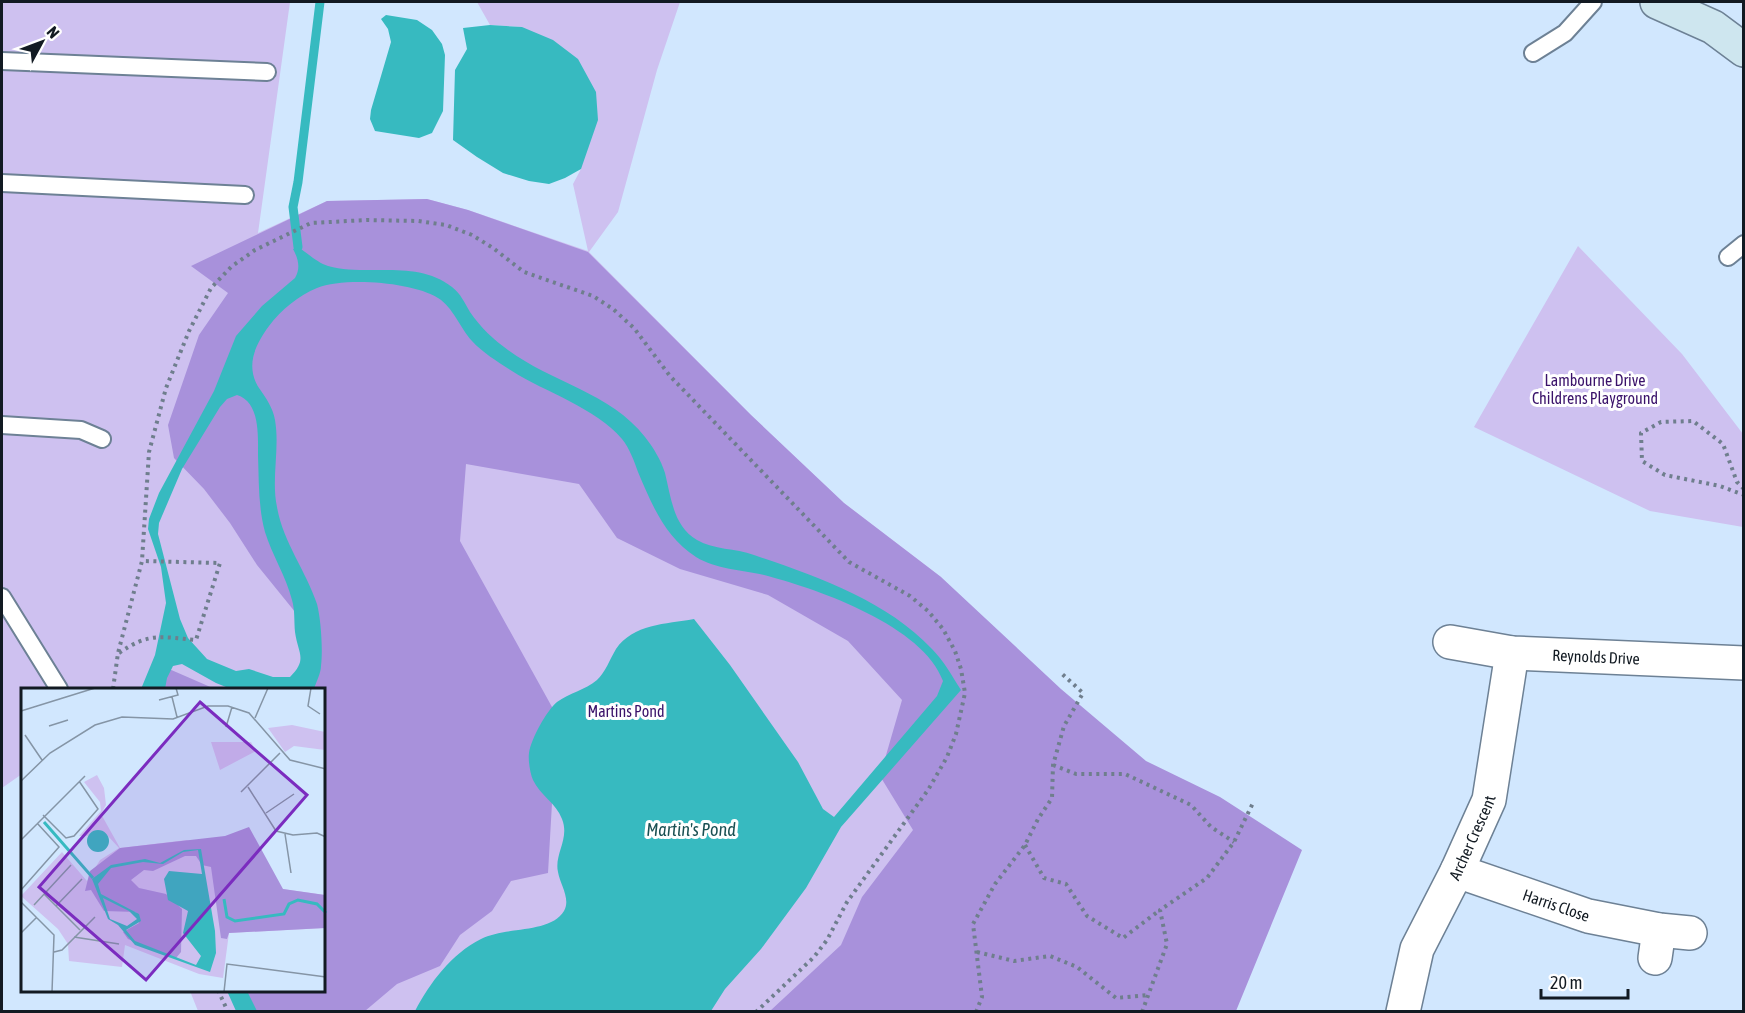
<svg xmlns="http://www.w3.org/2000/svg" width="1745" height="1013" viewBox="0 0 1745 1013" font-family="'Asap Condensed',sans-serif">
	<rect width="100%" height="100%" fill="#d1e7fe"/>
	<path fill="#cec1f0" d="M 2,2 L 290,2 L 258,233 L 327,201 L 427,199 L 468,210 L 588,251 L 573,184 L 581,169 L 522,27 L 490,25 L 477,2 L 680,2 L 657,70 L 618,212 L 589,252 L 751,415 L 844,503 L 941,577 L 994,703 L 803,1011 L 198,1011 L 190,991 L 324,990 L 324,689 L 22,689 L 22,774 L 2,788 Z
		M 1578,246 L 1682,354 L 1743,434 L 1743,527 L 1650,511 L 1474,427 Z"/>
	<path fill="#a891db" d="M 427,199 L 468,210 L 588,252 L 751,415 L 844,503 L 941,577 L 1061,689 L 1146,761 L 1220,797 L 1302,850 L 1236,1011 L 770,1011 L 841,945 L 862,897 L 913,830 L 880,776 L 902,700 L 848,641 L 768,595 L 680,569 L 617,538 L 579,484 L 466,464 L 460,541 L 557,716 L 548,873 L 511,881 L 492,911 L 460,935 L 440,966 L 397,984 L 365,1011 L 251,1011 L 246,991 L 324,990 L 324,689 L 288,689 L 317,639 L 257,565 L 230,523 L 204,489 L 174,458 L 168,425 L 199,335 L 228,293 L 191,266 L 327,201 Z
		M 153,662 L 215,689 L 145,689 Z"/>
	<path fill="#37bac0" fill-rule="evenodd" d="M 386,15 L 417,20 L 432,30 L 442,44 L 445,55 L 443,111 L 432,133 L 419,138 L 375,131 L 370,119 L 371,110 L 391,42 L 388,29 L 381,19 Z
		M 490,25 L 522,27 L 553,40 L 578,59 L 596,92 L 598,120 L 581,169 L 565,178 L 549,184 L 529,181 L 503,173 L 477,157 L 453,140 L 455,70 L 467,49 L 463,28 Z
		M 298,247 C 307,253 318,263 328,266 C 368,277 416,259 452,287 C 461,294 464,302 470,312 C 480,327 494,340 508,350 C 551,382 611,393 645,437 C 653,447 661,460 665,473 C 671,497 673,526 697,540 C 714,550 735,548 754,555 C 816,576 886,600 932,649 C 944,661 952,676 961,690 L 841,827 L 806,888 L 761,949 L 725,989 L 711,1011 L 415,1011 C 430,983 451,954 481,939 C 506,926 550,934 564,911 C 571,899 560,884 558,872 C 554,854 570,839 562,819 C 556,803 540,795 533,780 C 530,773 528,760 529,753 C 531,739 547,710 557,702 C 569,693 585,690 597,680 C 605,673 610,659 616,649 C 633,624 666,624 694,619 L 730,665 L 798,762 L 823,809 L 834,817 L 937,696 L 943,681 C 923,626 820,590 768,576 C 745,570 717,570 696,557 C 665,537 652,505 638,472 C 634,461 630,449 622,439 C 596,408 545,392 512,371 C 498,362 483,353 472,341 C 460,328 453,307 438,298 C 412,282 345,277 317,288 C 299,295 281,310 269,326 C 255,345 245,366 259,388 C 266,398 273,408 275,420 C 280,449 271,479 277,507 C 283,542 306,571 317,604 C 321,619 323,650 321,666 C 321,673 316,682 314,689 L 231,689 L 216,683 L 182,664 L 173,666 L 167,678 L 165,689 L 141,689 L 155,655 L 166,603 L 161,567 L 148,529 L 149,519 L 159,493 L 214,391 L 236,336 L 262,306 L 295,278 C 301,268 298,258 293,249 ZM 237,395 C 260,402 258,435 258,455 C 259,481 258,506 265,532 C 272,555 286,576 292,600 C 295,610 294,621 295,632 C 298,654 308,659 290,677 L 273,677 L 249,669 L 236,671 L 207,659 L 188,638 L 180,619 L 158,534 L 159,523 L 182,469 L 220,407 L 227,399 Z
		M 227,991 L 247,991 L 257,1011 L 236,1011 Z"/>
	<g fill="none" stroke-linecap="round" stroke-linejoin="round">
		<path stroke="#37bac0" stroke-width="9" d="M 298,247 L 293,207 L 298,182 L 320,2"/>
		<g stroke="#6d8195" stroke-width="20">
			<path id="lane" d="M 1533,53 L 1565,33 L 1593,2
				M 2,61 L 267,72
				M 2,183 L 245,195
				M 1728,257 L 1744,244
				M 2,425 L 81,430 L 102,439
				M 2,597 L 59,689"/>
		</g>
		<g stroke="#6d8195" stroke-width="36">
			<g id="street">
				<path id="s1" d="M 1450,642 L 1512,653 L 1744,663"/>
				<path id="s2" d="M 1457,871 L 1588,916 L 1659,930 L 1690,933"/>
				<path d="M 1655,958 L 1659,930"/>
				<path id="s3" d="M 1403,1012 L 1417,949 L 1457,871 L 1489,800 L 1512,653"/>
			</g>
		</g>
		<g stroke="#6d8195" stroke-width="36">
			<path id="secondary" d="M 1657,2 L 1713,27 L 1744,50"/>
		</g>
		<path stroke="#6f7e8d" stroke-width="4" stroke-dasharray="3 4.5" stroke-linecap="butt" d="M 1744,489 L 1737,482 L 1723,444 L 1693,421 L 1661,422 L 1641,433 L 1642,461 L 1665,475 L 1720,486 L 1744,495
			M 119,653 C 149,632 162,637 196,640 L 220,563 L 142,561
			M 113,689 L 118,653 L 142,561 L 149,452 L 166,388 L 189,331 L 211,288 L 231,267 L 255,250 L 311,223 L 367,220 L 418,221 L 446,225 L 472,235 L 493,248 L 524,272 L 593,296 L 613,309 L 634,328 L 670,376 L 849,562 L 910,596 L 928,611 L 943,629 L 955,651 L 961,669 L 965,693 L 956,734 L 947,757 L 928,790 L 847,902 L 827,940 L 814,957 L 756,1012
			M 1053,765 L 1076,774 L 1125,774 L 1191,805 L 1211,827 L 1234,842
			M 1025,845 L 1044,878 L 1066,884 L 1087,916 L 1123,938 L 1160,910
			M 977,952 L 1014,961 L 1050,956 L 1077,967 L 1116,998 L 1148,995
			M 218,990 L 228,1012
			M 976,1012 L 982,997 L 973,924 L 995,884 L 1025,845 L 1038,819 L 1052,798 L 1053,765 L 1064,726 L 1083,693 L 1060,672
			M 1142,1012 L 1167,944 L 1160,910 L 1207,878 L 1234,842 L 1253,803"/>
		<use href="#lane" stroke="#fff" stroke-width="16"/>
		<use href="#street" stroke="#fff" stroke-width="33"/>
		<use href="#secondary" stroke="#cee6ef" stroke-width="33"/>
	</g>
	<g text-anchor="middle" stroke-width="6" stroke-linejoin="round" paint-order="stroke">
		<g font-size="16" fill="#3a126a" stroke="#fff">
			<text x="1595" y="386">Lambourne Drive<tspan x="1595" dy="18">Childrens Playground</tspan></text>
			<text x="626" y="717">Martins Pond</text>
		</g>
		<g font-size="16" fill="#121a22" stroke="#fff">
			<text dy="6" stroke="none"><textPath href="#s1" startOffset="147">Reynolds Drive</textPath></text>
			<text dy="6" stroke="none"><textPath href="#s3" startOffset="189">Archer Crescent</textPath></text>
			<text dy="6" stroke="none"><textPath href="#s2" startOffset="105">Harris Close</textPath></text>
		</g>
		<g font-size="18" font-style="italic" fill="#1a5053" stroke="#fff">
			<text x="691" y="836">Martin's Pond</text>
		</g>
	</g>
	<g transform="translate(21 688)">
		<rect width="304" height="304" fill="#d1e7fe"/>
		<path d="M 271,37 L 304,44 L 304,62 L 273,58 L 264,64 L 247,40 ZM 190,54 L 230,54 L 235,63 L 199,82 ZM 76,87 L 83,100 L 85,117 L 80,126 L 99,160 L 166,152 L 262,201 L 304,207 L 304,240 L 208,245 L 202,290 L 178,286 L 104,257 L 101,279 L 48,273 L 47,256 L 37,241 L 0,208 L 41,164 L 66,193 L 79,172 L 98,160 L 86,147 L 58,148 L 80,123 L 79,114 L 63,94 Z" fill="#cec1f0"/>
		<path d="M 228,139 L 262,201 L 304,207 L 304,240 L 208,245 L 206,251 L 200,250 L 190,179 L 181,177 L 175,168 L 164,168 L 132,183 L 123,182 L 110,192 L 118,200 L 145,206 L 161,221 L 160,264 L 155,270 L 107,251 L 102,244 L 118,235 L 115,224 L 83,223 L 70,202 L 64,203 L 69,183 L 99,160 L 204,148 Z" fill="#a891db"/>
		<path d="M66 153a11 11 0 1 1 22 0a11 11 0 1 1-22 0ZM 180,161 L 194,243 L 195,265 L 189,284 L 114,257 L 97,237 L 87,231 L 71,191 L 90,177 L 124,171 L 139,175 L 163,162 ZM 177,162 L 181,186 L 148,183 L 143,191 L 147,212 L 167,223 L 162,245 L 180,268 L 175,277 L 114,253 L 105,242 L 120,233 L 118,226 L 80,206 L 77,196 L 90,180 L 122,174 L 142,176 L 162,164 ZM 82,210 L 108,223 L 116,231 L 106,238 L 89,231 Z" fill="#37bac0" fill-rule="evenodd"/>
		<path fill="none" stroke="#37bac0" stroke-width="3" d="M 23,134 L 72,190M 203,211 L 206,229 L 214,233 L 263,226 L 268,216 L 277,212 L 296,216 L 305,225"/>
		<path fill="none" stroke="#8595a6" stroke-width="1.5" d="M 290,0 L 287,18 L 299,26M 151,9 L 156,29M 138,12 L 157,7 L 155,0M 0,23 L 74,0M 234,30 L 247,0M 28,38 L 47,32M 205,39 L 211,19M 4,47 L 21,72M 0,93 L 29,65 L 74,37 L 101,29 L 152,31 L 187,18 L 207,18 L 228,25 L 269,72 L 305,81M 227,99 L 255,143 L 272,147 L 296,145 L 305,149M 220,104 L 259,65M 245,125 L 273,106M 22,127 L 45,150 L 53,148 L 77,121 L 58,93M 264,146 L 270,185M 0,152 L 64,88M 0,202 L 38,159 L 16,135M 23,206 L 59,242M 0,214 L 33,247 L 31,304M 13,217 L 50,177M 35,218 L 61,191M 0,245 L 16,229M 53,249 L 98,256M 33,264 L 41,262 L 74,229M 203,304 L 206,276 L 305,289"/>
		<path fill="#7b2cbf" fill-opacity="0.15" stroke="#7b2cbf" stroke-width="3" d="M 179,14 L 286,107 L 125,292 L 18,199 Z"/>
		<rect width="304" height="304" fill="none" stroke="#121a22" stroke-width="3"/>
	</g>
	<rect width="1745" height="1013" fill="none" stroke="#121a22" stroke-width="6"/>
	<g transform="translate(42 42) rotate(49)" stroke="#ffffff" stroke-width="4.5" paint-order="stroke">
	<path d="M0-4.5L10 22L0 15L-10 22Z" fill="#121a22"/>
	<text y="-9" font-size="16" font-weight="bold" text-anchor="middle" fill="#121a22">N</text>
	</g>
	<path d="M1541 989v9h87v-9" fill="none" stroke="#121a22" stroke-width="3"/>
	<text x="1550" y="989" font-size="18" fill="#121a22" stroke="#ffffff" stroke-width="4.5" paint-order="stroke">20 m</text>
</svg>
